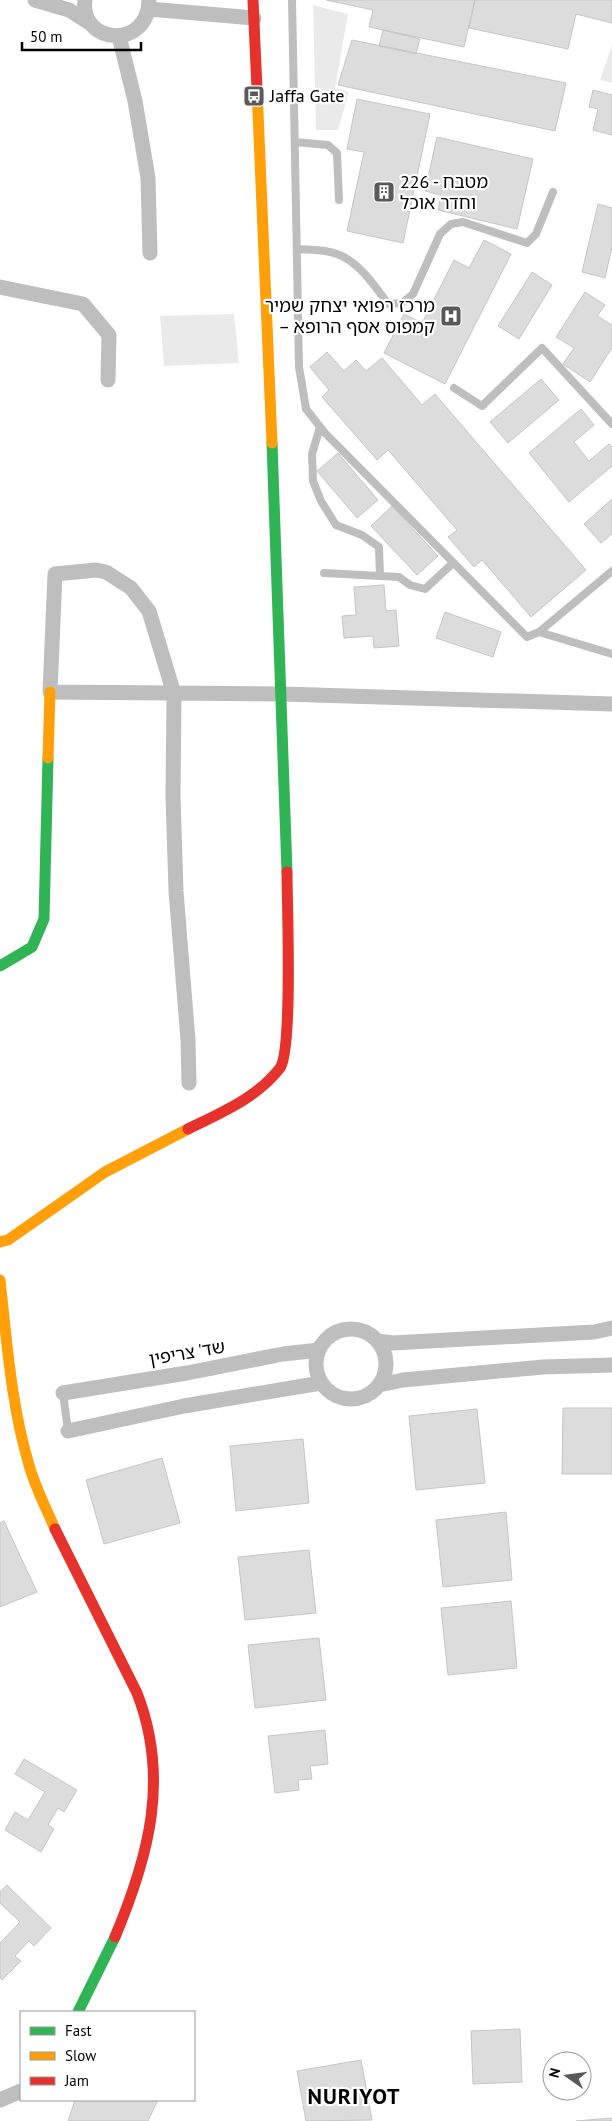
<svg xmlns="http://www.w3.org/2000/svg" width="612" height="2121" viewBox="0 0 612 2121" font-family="'PT Sans','Noto Sans Hebrew',sans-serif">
	<rect width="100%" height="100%" fill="#fff"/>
	<path fill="#eaeaea" d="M 313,5 L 348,14 L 335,88 L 349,92 L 338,130 L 316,130 Z
		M 612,45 L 612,83 L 600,80 Z
		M 234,314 L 239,363 L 164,366 L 160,316 Z"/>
	<path fill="#dcdcdc" stroke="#c5c5c5" d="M 326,0 L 475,0 L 464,47 L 369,27 L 373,10 Z
		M 475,0 L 612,0 L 612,23 L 576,14 L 568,49 L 469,28 Z
		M 383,30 L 420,39 L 416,54 L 379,46 Z
		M 352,40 L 566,83 L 555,131 L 338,85 Z
		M 593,90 L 612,95 L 612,135 L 593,130 L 598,109 L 589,107 Z
		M 357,99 L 430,114 L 403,243 L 347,231 L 364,152 L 347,149 Z
		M 437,137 L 533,159 L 517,229 L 438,210 L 441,195 L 425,191 Z
		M 598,204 L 612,208 L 612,247 L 605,278 L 582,272 Z
		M 484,240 L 511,254 L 445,384 L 384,353 L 404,314 L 422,323 L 454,260 L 469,268 Z
		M 532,272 L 552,285 L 519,339 L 498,326 Z
		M 585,292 L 605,305 L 597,316 L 612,325 L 612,348 L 590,382 L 563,364 L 574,348 L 556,337 Z
		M 327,352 L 344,371 L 356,360 L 366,371 L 382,358 L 422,405 L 435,394 L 586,570 L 531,617 L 482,560 L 474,567 L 448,537 L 457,530 L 388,450 L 377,460 L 322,397 L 329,390 L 310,367 Z
		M 541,379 L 559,400 L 508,443 L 490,422 Z
		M 581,409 L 594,425 L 574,442 L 589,461 L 609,444 L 612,447 L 612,466 L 569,502 L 529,453 Z
		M 338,453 L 378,500 L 357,518 L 317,471 Z
		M 612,499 L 612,534 L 601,543 L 584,524 Z
		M 392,506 L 438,556 L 417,575 L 371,526 Z
		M 384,585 L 386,611 L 396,610 L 399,646 L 374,648 L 373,636 L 344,638 L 342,616 L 356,615 L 354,587 Z
		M 445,612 L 501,632 L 493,657 L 436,638 Z
		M 563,1408 L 612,1408 L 612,1474 L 562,1474 Z
		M 477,1409 L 485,1483 L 416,1490 L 409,1416 Z
		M 303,1439 L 309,1503 L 236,1511 L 230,1446 Z
		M 162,1458 L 180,1523 L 104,1544 L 86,1480 Z
		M 506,1512 L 512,1580 L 443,1587 L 436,1520 Z
		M 4,1521 L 37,1592 L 0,1607 L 0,1523 Z
		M 309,1550 L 316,1613 L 245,1620 L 238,1557 Z
		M 511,1601 L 517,1668 L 448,1675 L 441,1608 Z
		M 319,1638 L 326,1700 L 255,1708 L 248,1645 Z
		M 325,1730 L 328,1764 L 310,1766 L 312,1779 L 298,1780 L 299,1790 L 275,1793 L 268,1736 Z
		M 24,1759 L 77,1790 L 64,1812 L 58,1808 L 48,1825 L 54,1829 L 41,1852 L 5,1830 L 15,1812 L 28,1820 L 45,1792 L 15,1774 Z
		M 7,1885 L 51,1928 L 34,1946 L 29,1941 L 15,1956 L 21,1961 L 2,1980 L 0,1978 L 0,1943 L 20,1922 L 0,1903 L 0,1892 Z
		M 520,2029 L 522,2082 L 473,2084 L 471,2031 Z
		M 361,2060 L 372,2120 L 306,2121 L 297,2071 Z
		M 75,2100 L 158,2100 L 148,2121 L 68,2121 Z
		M 612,2118 L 612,2121 L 576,2121 Z"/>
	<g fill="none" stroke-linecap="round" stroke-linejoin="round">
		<path stroke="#bebebe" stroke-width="8" d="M 292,0 L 299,367 L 306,409 L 325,433 L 527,637 L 539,632 L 612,571
			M 295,142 L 328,145 L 337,153 L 339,200
			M 297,249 C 310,250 324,249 337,254 C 358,261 375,286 388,304 L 402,303 L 413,294 L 440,234 L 451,224 L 463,222 L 527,243 L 536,234 L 553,192
			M 454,388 L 482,406 L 542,348 L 612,424
			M 320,427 L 312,454 L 313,481 L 321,501 L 336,525 L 362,535 L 379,547 L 380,576
			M 324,573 L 399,577 L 410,585 L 425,589 L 453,563
			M 539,632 L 612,654
			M 63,1393 L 68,1431"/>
		<path stroke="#bebebe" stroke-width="15" d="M 35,0 L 69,10 L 91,24
			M 85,0 C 79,44 148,51 149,0
			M 149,9 L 254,18
			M 119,36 L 135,101 L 148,178 L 150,253
			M 0,287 L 83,304 L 109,335 L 108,380
			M 189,1083 L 188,1040 L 176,891 L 173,796 L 174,694 L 149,611 L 131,588 L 106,572 L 96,570 L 55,574 L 50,692 L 282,694 L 612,704
			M316 1364a35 35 0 1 1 70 0a35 35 0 1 1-70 0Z
			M 377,1341 L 393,1343 L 594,1332 L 612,1328
			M 379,1385 L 403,1380 L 543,1367 L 612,1365
			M 63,1393 L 187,1373 L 283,1354 L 319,1350
			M 68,1431 L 184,1406 L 321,1383
			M 0,2100 L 21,2091"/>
		<path stroke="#30b455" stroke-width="11" d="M 272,443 L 287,872
			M 0,966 L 32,947 L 44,919 L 48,758
			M 78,2012 L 115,1937"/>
		<path stroke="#ff9f0a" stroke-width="11" d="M 257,89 L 272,443
			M 48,758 L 50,692
			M 0,1242 L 8,1240 L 105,1172 L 188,1129
			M 0,1280 C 7,1342 11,1405 29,1465 C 35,1487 46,1508 55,1529"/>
		<path stroke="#e5322d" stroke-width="11" d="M 253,0 L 257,89
			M 188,1129 C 220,1113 257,1098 280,1068 C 293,1050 287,903 287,872
			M 55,1529 L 137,1693 C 170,1778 149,1856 115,1937"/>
	</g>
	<defs>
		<g id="bus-square" transform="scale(1.125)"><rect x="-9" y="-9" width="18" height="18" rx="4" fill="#595959" stroke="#fff"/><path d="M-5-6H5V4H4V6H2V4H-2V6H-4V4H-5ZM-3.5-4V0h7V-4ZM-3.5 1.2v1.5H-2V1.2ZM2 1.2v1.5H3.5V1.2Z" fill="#fff"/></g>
		<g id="building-square" transform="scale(1.125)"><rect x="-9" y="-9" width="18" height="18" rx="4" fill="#595959" stroke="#fff"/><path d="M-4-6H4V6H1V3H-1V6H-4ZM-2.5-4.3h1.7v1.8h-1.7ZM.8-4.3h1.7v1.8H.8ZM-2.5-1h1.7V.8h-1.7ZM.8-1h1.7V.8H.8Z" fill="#fff"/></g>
		<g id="hospital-square" transform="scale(1.125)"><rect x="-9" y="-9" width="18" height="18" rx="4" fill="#595959" stroke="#fff"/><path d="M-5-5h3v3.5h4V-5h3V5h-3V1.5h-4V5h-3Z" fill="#fff"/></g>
	</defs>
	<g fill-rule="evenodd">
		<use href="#bus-square" x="254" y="96"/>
		<use href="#building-square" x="384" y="192"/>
		<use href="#hospital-square" x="451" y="316"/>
	</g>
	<g text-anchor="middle" stroke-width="4.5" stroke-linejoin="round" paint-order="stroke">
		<g font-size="18" fill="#000" stroke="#fff" text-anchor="start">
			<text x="270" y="102">Jaffa Gate</text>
			<text x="400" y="188">226 - מטבח<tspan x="400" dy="21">וחדר אוכל</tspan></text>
			<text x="435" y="312" text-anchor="end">מרכז רפואי יצחק שמיר<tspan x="435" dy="21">– קמפוס אסף הרופא</tspan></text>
		</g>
		<g font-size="18" fill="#000" stroke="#fff">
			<text transform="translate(187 1353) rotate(-10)" y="6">שד' צריפין</text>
		</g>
		<g font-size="22" font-weight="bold" letter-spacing="1" fill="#000" stroke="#fff">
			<text x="354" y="2104">NURIYOT</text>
		</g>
	</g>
	<rect x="20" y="2011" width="175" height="90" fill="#ffffff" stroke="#999999"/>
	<rect x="30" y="2027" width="25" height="8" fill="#30b455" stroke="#999999"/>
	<text x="65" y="2036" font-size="15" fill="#000000">Fast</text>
	<rect x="30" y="2052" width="25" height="8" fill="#ff9f0a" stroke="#999999"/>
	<text x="65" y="2061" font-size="15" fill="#000000">Slow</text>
	<rect x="30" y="2077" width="25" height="8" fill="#e5322d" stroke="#999999"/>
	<text x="65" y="2086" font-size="15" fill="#000000">Jam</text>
	<g transform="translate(567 2076) rotate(284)"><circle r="24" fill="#ffffff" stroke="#999999"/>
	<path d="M0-4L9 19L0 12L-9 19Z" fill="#595959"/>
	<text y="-8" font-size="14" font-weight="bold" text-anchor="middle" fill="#000000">N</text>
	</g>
	<path d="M22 42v8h119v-8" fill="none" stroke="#000000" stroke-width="2.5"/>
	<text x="30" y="42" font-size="15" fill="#000000" stroke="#ffffff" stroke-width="4" paint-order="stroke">50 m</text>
</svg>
